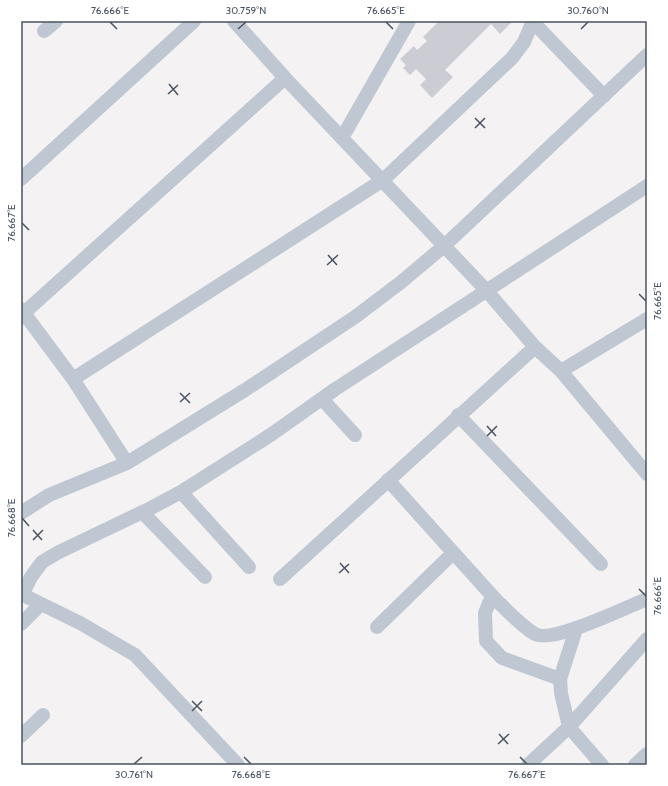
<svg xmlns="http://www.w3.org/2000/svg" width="668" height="786" viewBox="0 0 668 786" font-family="Cabin,sans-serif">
	<rect width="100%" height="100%" fill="#f4f2f2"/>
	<path fill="#cccdd4" d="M 439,21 L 513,21 L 500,34 L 491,24 L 445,70 L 453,77 L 432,98 L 420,85 L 426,79 L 416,69 L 410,75 L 403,68 L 406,65 L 400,59 L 414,46 L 417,50 L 427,41 L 423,37 Z"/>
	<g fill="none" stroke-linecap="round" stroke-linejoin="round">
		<path stroke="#bfc8d2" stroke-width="14" d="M 234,21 L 285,78 L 486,290 L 535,347 L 561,371 L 647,474
			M 533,22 L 604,96
			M 44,31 L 56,21
			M 342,138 L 409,21
			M 21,179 L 194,21
			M 21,309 L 73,379 L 127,463
			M 21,318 L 25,312 L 285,78
			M 561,371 L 647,319
			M 73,379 L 383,180 L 512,58 L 524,42 L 533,21
			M 322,399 L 355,435
			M 458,415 L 601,564
			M 388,480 L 496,600
			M 181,492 L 249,567
			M 142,512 L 205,577
			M 21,513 L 49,495 L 127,463 L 245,390 L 355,317 L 400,283 L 444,246 L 647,55
			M 280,579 L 535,347
			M 21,594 L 80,623 L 135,655 L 238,765
			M 22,595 L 31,577 L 42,562 L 59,552 L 151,508 L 181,492 L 272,434 L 334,390 L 647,186
			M 21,624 L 41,604
			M 377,627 L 453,553
			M 576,629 L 560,679 L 561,693 L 569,727 L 602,765
			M 560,679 L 502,658 L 486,641 L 485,613 L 489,603 L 496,600 C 508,611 521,626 535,634 C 552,644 627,607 647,599
			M 21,736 L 43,715
			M 528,765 L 569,727 L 647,639
			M 635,765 L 647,754"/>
	</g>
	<path fill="none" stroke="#495361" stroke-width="1.5" d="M 110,22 L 117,29M 386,22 L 393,29M 238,29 L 246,22M 581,29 L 588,22M 169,84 L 178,95M 168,94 L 178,85M 475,118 L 485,128M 475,128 L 485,118M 22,223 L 29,230M 328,255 L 337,265M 327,265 L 338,255M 639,294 L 646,301M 180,393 L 190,403M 180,402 L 190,393M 487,426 L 496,436M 487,436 L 497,426M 22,518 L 29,526M 33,530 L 42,540M 33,540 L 43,530M 340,563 L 349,573M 339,573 L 349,564M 639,589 L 646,596M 192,701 L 202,711M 192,711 L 202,701M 499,734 L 508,744M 498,744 L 509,734M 244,757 L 251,764M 520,757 L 527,764M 134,764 L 142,757"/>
	<rect width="668" height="786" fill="none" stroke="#ffffff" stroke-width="44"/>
	<rect x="22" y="22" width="624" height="742" fill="none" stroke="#495361" stroke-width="1.5"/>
	<g font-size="10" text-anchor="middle" fill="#495361">
		<text x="110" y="14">76.666°E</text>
		<text x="246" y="14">30.759°N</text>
		<text x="386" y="14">76.665°E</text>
		<text x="588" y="14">30.760°N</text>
		<text transform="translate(11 223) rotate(-90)" y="4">76.667°E</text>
		<text transform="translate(657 301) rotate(-90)" y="4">76.665°E</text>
		<text transform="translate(11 518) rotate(-90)" y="4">76.668°E</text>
		<text transform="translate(657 596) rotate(-90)" y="4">76.666°E</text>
		<text x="134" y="778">30.761°N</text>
		<text x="251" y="778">76.668°E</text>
		<text x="527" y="778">76.667°E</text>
	</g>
</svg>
